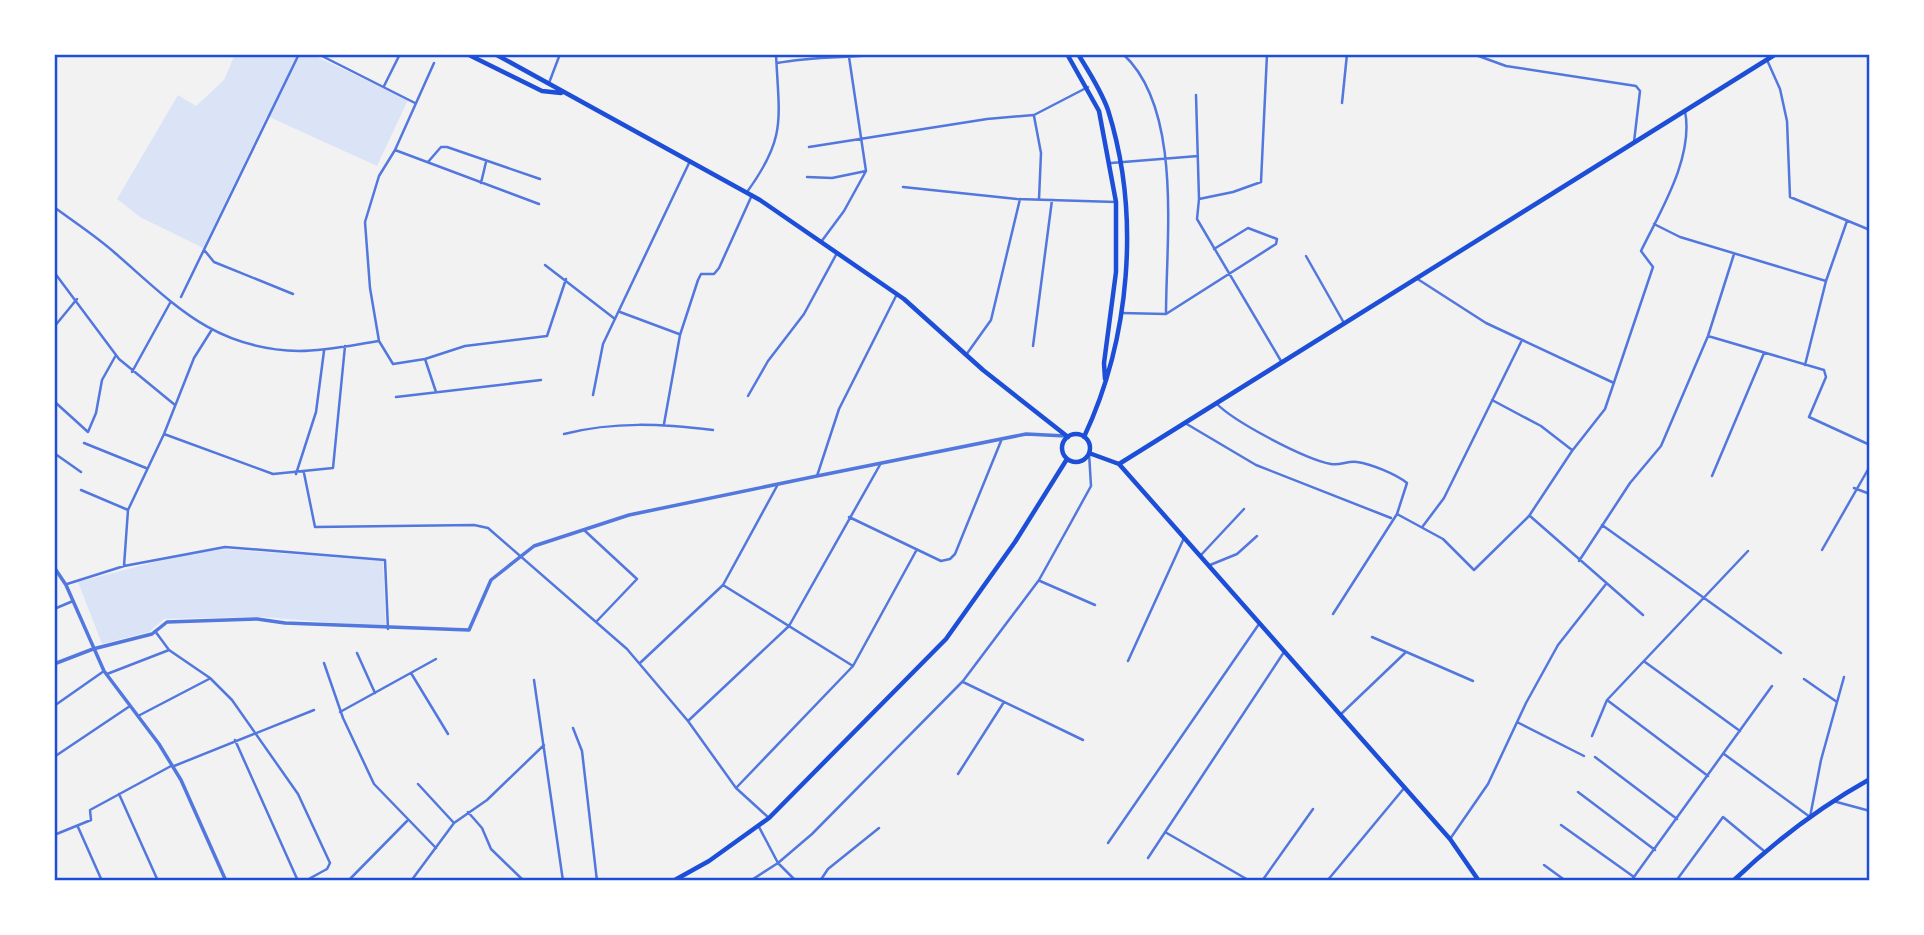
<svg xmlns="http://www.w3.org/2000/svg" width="1924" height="935" viewBox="0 0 1924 935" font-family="Raleway,sans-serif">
	<rect width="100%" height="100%" fill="#f2f2f2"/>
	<path fill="#dbe4f7" d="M 235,54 L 311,54 L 408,100 L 377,166 L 267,116 L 203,248 L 140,217 L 117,199 L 178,95 L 196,106 L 224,80 Z
		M 224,549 L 383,561 L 386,627 L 262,617 L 164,619 L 149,632 L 102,644 L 78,582 L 178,556 Z"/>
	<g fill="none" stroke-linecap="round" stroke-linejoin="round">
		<path stroke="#5277de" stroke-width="2.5" d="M 318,54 L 415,103
			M 1123,54 C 1183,109 1166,239 1166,314
			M 1267,54 L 1261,182 L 1233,192 L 1199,199 L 1197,219 L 1281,361
			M 1473,54 L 1506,66 L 1636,86 L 1640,91 L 1634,142
			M 1767,60 L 1780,89 L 1787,121 L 1790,197 L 1870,230
			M 434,63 L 395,150 L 379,176 L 365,222 L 370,288 L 379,341 L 393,364 L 425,359 L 465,346 L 547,336 L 566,279
			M 777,63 C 812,56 849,58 885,54
			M 549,83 L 560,54
			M 384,86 L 400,54
			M 1196,95 L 1199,199
			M 1342,103 L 1347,54
			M 1034,116 L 1041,153 L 1039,199
			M 809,147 L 987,119 L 1034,115 L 1088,87
			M 395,150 L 539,204
			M 428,162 L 441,147 L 447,147 L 540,179
			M 1111,163 L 1198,156
			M 807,177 L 832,178 L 866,171
			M 481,183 L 486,162
			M 903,187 L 1017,199 L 1116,202
			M 747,192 C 787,137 779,119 776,54
			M 54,207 C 74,222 96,236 115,253 C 174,304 213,349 299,351 C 326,351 353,345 379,341
			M 1654,224 L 1680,237 L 1826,281
			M 821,242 L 844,211 L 866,171 L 849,57
			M 205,251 L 214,262 L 293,294
			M 1306,256 L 1344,323
			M 545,265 L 615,319
			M 54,272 L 119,359 L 175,405
			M 1416,278 L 1486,323 L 1614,383
			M 181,297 L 299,54
			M 620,312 L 679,334
			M 1121,313 L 1166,314 L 1276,244 L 1277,239 L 1248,228 L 1214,249
			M 54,327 L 77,299
			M 1708,336 L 1824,370 L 1826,377 L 1809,417 L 1870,445
			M 1033,346 L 1052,200
			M 966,355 L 991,320 L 1020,199
			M 425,359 L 436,392
			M 1805,365 L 1826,281 L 1847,221
			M 132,372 L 170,303
			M 593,395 L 603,344 L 690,161
			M 748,396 L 768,361 L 804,314 L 837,253
			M 396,397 L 541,380
			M 1492,400 L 1541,426 L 1572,450
			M 56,403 L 88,432 L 96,413 L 102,380 L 116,355
			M 1216,403 C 1234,422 1305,459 1331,464 C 1340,466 1349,460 1357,462 C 1371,464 1396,474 1407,483 L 1397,514 L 1333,614
			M 1185,423 L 1256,465 L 1391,518
			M 664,424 L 680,335 L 698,280 L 701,274 L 714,274 L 719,268 L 752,195
			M 164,434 L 273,474 L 333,468 L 345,346
			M 564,434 C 615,421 662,424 713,430
			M 84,443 L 146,468
			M 54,453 L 81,472
			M 304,473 L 315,527 L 474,525 L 488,528 L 627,649 L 688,721 L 736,788 L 769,818
			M 296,474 L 316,412 L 324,351
			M 817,476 L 839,409 L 897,294
			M 1712,476 L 1764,353
			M 1854,488 L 1870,494
			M 81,490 L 128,510
			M 1397,514 L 1443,539 L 1474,570 L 1529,516 L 1572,451 L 1605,409 L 1653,267 L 1641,251 C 1661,210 1694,157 1685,111
			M 1530,516 L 1643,615
			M 849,517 L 941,561 L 950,559 L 955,554 L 1001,441
			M 1602,525 L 1781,653
			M 1423,526 L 1444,498 L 1521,342
			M 584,530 L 637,579 L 596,622
			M 1822,550 L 1870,466
			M 1201,555 L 1244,509
			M 1579,561 L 1630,483 L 1661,446 L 1708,336 L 1734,254
			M 1210,565 L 1237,554 L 1257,536
			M 124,566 L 128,510 L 164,434 L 194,358 L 211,331
			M 1040,581 L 1095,605
			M 67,584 L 124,566 L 225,547 L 385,560 L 388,629
			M 723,585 L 853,666
			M 54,609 L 73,601
			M 155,631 L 169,650 L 210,678 L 232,700 L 298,794 L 330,863 L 327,869 L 305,881
			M 1372,637 L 1473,681
			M 357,653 L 375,693
			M 1128,661 L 1184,538
			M 1645,662 L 1740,731
			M 324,663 L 343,718 L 374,784 L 436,848
			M 640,663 L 723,585 L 777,486
			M 411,673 L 448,734
			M 107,674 L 169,650
			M 1804,679 L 1837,702
			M 534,680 L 563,881
			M 963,682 L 1083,740
			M 1607,700 L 1708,776
			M 54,706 L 104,671
			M 340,712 L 436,659
			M 1340,715 L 1406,652
			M 138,716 L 209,679
			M 688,721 L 789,626 L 881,463
			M 1517,722 L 1584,756
			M 573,728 L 582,751 L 597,881
			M 1592,736 L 1607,700 L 1748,551
			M 235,740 L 298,881
			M 1724,754 L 1810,817 L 1821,760 L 1844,677
			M 54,757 L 130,706
			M 1595,757 L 1677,819
			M 174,766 L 314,710
			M 958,774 L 1004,702
			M 418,784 L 454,823
			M 736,788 L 853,666 L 916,551
			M 1578,792 L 1655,850
			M 119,794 L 158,881
			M 1833,801 L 1870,811
			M 468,812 L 482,828 L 491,849 L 524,881
			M 1561,825 L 1634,877
			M 78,827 L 102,881
			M 759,827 L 778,863 L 796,881
			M 1165,832 L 1250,881
			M 54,835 L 91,820 L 90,810 L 171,766
			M 1450,839 L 1488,784 L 1526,703 L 1558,645 L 1606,584
			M 1108,843 L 1259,624
			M 1148,858 L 1284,652
			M 1544,865 L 1566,881
			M 348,881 L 407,821
			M 411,881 L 454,823 L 487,800 L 544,745
			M 750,881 L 778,863 L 812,834 L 963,681 L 1039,580 L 1069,526 L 1091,486 L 1089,453
			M 820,881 L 828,869 L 879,828
			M 1262,881 L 1313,809
			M 1327,881 L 1405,787
			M 1631,881 L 1772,686
			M 1676,881 L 1723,817 L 1764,851"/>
		<path stroke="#5277de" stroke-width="3.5" d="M 54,567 L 66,585 L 104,671 L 159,744 L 181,780 L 226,881
			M 54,664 L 93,649 L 152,634 L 167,622 L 257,619 L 285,623 L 469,630 L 491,580 L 534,546 L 629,515 L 817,476 L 1026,434 L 1066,436"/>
		<path stroke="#1d4ed8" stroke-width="4.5" d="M 467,54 L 542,91 L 561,93
			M 495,54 L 760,200 L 904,299 L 983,370 L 1068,437
			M 1067,54 L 1099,111 L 1116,202 L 1116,272 L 1104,363 L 1105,379
			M 1078,54 C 1089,72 1101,90 1108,110 C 1141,215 1130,339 1084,437
			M1062 448a14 14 0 1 1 28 0a14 14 0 1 1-28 0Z
			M 1089,453 L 1119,464 L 1776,54
			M 1119,464 L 1450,839 L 1479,881
			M 673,881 L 709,861 L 769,818 L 946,639 L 1015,542 L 1067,459
			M 1733,881 C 1774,842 1820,807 1870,779"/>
	</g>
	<rect width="1924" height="935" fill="none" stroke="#ffffff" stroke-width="112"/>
	<rect x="56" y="56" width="1812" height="823" fill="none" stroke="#1d4ed8" stroke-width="2.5"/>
</svg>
